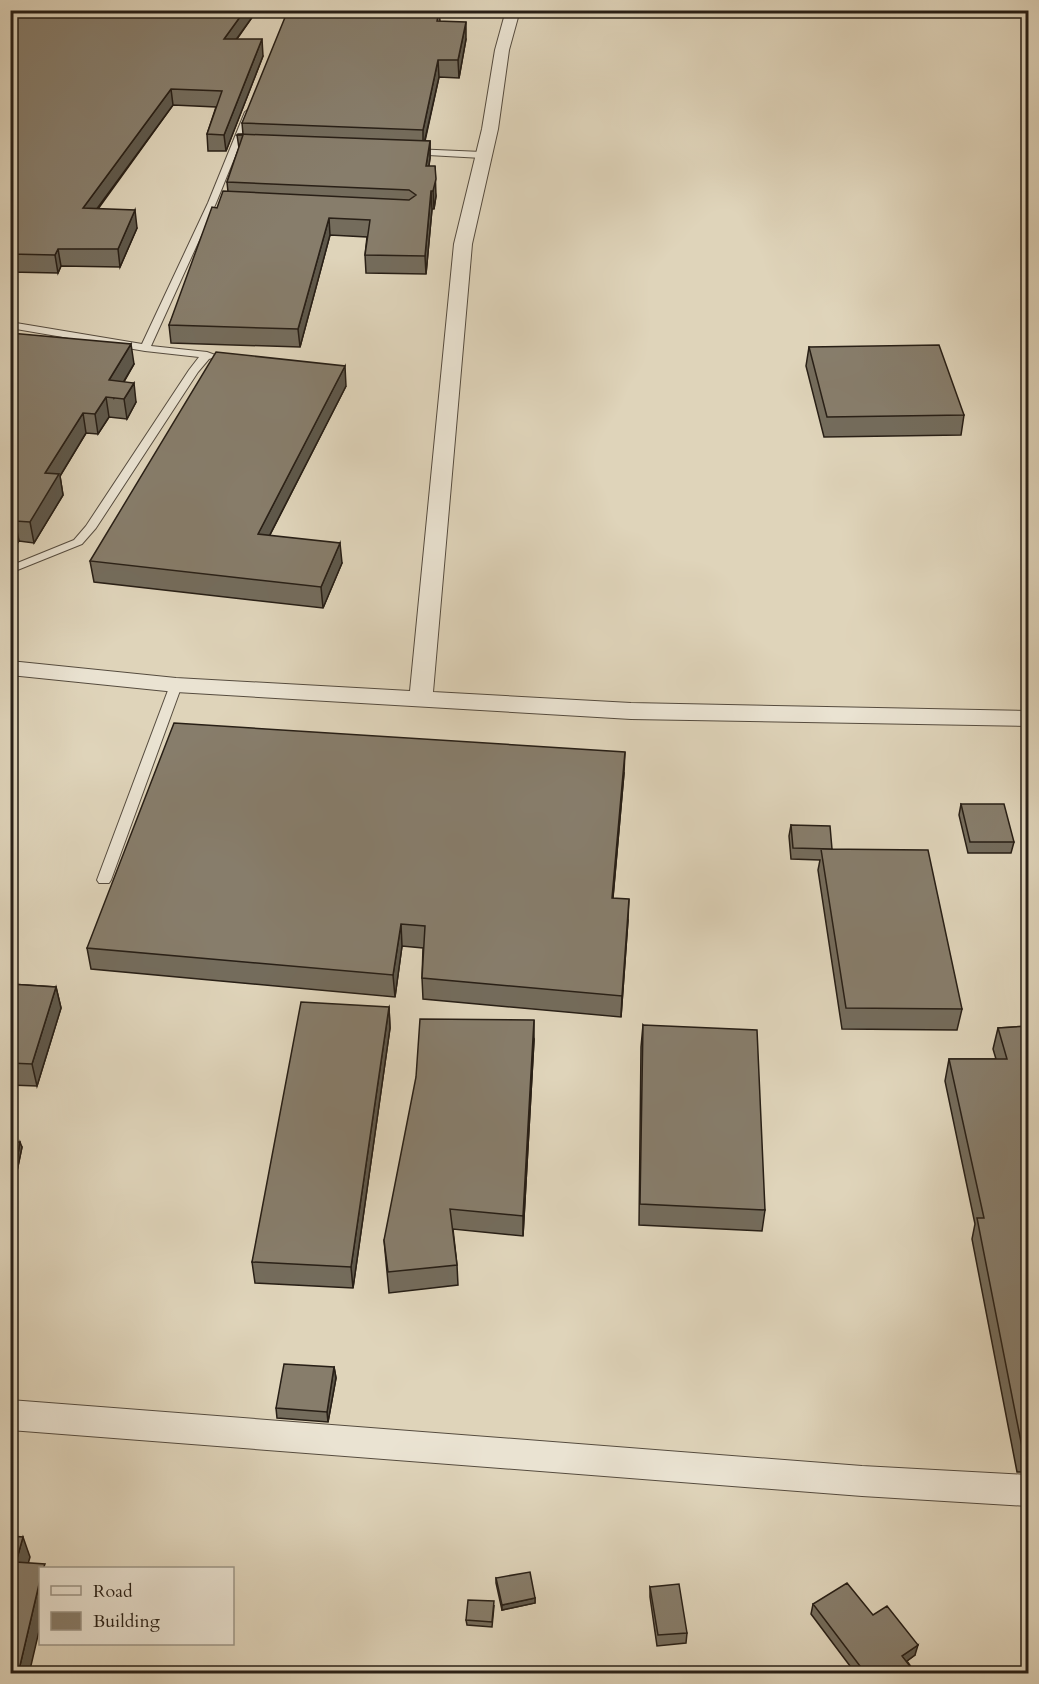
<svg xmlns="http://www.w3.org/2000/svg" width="1039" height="1684" viewBox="0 0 1039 1684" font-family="Cardo,serif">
	<rect width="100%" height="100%" fill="#dfd4ba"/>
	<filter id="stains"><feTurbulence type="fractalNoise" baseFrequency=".00333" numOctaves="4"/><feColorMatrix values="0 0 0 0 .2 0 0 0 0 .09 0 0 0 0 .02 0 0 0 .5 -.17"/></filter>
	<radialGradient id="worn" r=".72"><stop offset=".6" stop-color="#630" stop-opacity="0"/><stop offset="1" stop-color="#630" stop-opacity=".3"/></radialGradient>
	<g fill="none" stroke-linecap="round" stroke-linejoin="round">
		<g stroke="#564c3f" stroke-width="2">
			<path id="lane" d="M 249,109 L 253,112 L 216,203 L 151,346 L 207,352 L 218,356 L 209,359 L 198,372 L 96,528 L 82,544 L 10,573 L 10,566 L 74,540 L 86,526 L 189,370 L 199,357 L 145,351 L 10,328 L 10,322 L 142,344 L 208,203 L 245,112 Z
				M 413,149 L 482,152 L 486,155 L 482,158 L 410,154 L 410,150 Z
				M 176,681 L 182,685 L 111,880 L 109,883 L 99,883 L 97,880 L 170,685 Z"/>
		</g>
		<g stroke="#564c3f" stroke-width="2">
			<path id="street" d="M 506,10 L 520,10 L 509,50 L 498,129 L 472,244 L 433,692 L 631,703 L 1028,711 L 1028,726 L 631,719 L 176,692 L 10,675 L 10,661 L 176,678 L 410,691 L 454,244 L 482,129 L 495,50 Z
				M 10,1400 L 862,1466 L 1028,1475 L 1028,1506 L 862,1496 L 10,1430 Z"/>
		</g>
		<use href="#lane" fill="#eae3d2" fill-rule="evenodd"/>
		<use href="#street" fill="#eae3d2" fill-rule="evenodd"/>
	</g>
	<path fill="#746c5c" stroke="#281f16" stroke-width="1.5" d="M 439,11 L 440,21 L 466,39 L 459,78 L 439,77 L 425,141 L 430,141 L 430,158 L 429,166 L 436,196 L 434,209 L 432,209 L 426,274 L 366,273 L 365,255 L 367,237 L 330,235 L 300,347 L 171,343 L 169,325 L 228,192 L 227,182 L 239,148 L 237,135 L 243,134 L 242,123 Z
		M 10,15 L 27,16 L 253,16 L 237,39 L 263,56 L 226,151 L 208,151 L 207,134 L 216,107 L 173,105 L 98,209 L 137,228 L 120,267 L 61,266 L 58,273 L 10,272 Z
		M 10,333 L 134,364 L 124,382 L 136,402 L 127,419 L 109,417 L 98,434 L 86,433 L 60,476 L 63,495 L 34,543 L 19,541 L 16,545 L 10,544 Z
		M 809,347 L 964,415 L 961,435 L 824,437 L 806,366 Z
		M 346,386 L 270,535 L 342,563 L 323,608 L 94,582 L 90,561 Z
		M 624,773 L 613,898 L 628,920 L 621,1017 L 423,999 L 422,978 L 423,948 L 402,946 L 395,997 L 91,969 L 87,948 Z
		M 961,804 L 1014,842 L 1011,853 L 968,853 L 959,815 Z
		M 791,825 L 832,849 L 962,1009 L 957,1030 L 842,1029 L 818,870 L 820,860 L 791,859 L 789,836 Z
		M 10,984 L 56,987 L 61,1008 L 37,1086 L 10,1085 Z
		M 389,1007 L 390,1028 L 353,1288 L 255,1283 L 252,1262 Z
		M 643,1025 L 765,1210 L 762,1231 L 639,1225 L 641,1047 Z
		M 1029,1026 L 1029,1472 L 1017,1472 L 972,1239 L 975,1224 L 945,1081 L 949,1059 L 996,1059 L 993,1049 L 998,1028 Z
		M 534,1040 L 523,1236 L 453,1229 L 457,1265 L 458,1285 L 389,1293 L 384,1240 Z
		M 10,1142 L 22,1147 L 17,1171 L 10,1171 Z
		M 334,1367 L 336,1378 L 328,1422 L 277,1418 L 276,1408 Z
		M 496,1578 L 535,1598 L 535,1603 L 502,1610 L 496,1583 Z
		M 650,1587 L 687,1633 L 686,1643 L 657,1646 L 650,1597 Z
		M 813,1604 L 873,1615 L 915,1655 L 907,1661 L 916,1674 L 856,1674 L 811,1614 Z
		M 494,1606 L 492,1627 L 467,1625 L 466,1620 Z"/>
	<path fill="#5e584b" stroke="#281f16" stroke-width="1.5" d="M 245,10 L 253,10 L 253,16 L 225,55 L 224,39 Z
		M 466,22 L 466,39 L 459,78 L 458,60 Z
		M 262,39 L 263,56 L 226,151 L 224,135 Z
		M 438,60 L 439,77 L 423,148 L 423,130 Z
		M 171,89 L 173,105 L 85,225 L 83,208 Z
		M 430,141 L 430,158 L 426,184 L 426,166 Z
		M 435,166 L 436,196 L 434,209 L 433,191 Z
		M 431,191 L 432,209 L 426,274 L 425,256 Z
		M 135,210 L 137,228 L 120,267 L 118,249 Z
		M 329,218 L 330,235 L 300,347 L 298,329 Z
		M 58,249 L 61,266 L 58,273 L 55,255 Z
		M 131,344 L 134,364 L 114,398 L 109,380 Z
		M 345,366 L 346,386 L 260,554 L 258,534 Z
		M 134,383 L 136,402 L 127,419 L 124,399 Z
		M 106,397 L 109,417 L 98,434 L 95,414 Z
		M 83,413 L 86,433 L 60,476 L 63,495 L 34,543 L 30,522 L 45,473 Z
		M 15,521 L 19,541 L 16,545 L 12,525 Z
		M 340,543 L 342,563 L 323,608 L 321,587 Z
		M 625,752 L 624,773 L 611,919 L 612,898 Z
		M 629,899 L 628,920 L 621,1017 L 622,996 Z
		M 401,924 L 402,946 L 395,997 L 393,975 Z
		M 56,987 L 61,1008 L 37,1086 L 32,1064 Z
		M 389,1007 L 390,1028 L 353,1288 L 351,1267 Z
		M 534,1020 L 534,1040 L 523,1236 L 523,1216 Z
		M 1029,1122 L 1029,1142 L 1025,1123 Z
		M 20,1142 L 22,1147 L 17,1171 L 16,1165 Z
		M 334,1367 L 336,1378 L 328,1422 L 327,1412 Z
		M 23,1537 L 30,1557 L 23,1582 L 16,1562 Z
		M 40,1580 L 40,1627 L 29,1674 L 18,1674 Z
		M 535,1598 L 535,1603 L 502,1610 L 502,1605 Z
		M 918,1645 L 915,1655 L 900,1666 L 902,1656 Z"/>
	<path fill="#877d6b" stroke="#281f16" stroke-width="1.5" d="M 32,10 L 245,10 L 224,39 L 262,39 L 224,135 L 207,134 L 222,91 L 171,89 L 83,208 L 135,210 L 118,249 L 58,249 L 55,255 L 10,254 L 10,15 L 27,16 Z
		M 288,10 L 439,11 L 437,21 L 466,22 L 458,60 L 438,60 L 423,130 L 242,123 Z
		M 238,134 L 430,141 L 426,166 L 435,166 L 436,179 L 433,191 L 431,191 L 425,256 L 365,255 L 370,220 L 329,218 L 298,329 L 169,325 L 212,207 L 217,208 L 223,191 L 409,200 L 416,195 L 409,190 L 227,182 L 243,135 L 237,135 Z
		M 10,333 L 131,344 L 109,380 L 134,383 L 124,399 L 106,397 L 95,414 L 83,413 L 45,473 L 59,474 L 30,522 L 15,521 L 12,525 L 10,524 Z
		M 939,345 L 964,415 L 827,417 L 809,347 Z
		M 216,352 L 345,366 L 258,534 L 340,543 L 321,587 L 90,561 Z
		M 174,723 L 625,752 L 612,898 L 629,899 L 622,996 L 422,978 L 425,926 L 401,924 L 393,975 L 87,948 Z
		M 961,804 L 1004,804 L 1014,842 L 970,842 Z
		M 791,825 L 830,826 L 832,849 L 793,848 Z
		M 821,849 L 928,850 L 962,1009 L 846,1008 Z
		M 10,984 L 56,987 L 32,1064 L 10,1063 Z
		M 301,1002 L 389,1007 L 351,1267 L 252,1262 Z
		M 420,1019 L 534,1020 L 523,1216 L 450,1209 L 457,1265 L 388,1272 L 384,1240 L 416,1077 Z
		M 643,1025 L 757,1030 L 765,1210 L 640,1204 Z
		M 1029,1026 L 1029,1122 L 1025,1123 L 1029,1137 L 1029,1452 L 1023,1452 L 977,1218 L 984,1218 L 949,1059 L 1007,1059 L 998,1028 Z
		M 10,1142 L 20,1142 L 16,1165 L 10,1165 Z
		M 284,1364 L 334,1367 L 327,1412 L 276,1408 Z
		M 10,1536 L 23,1537 L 16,1562 L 45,1564 L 43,1569 L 40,1569 L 40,1580 L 18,1674 L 10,1674 Z
		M 530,1572 L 535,1598 L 502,1605 L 496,1578 Z
		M 847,1583 L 873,1615 L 887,1606 L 918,1645 L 902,1656 L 916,1674 L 866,1674 L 813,1604 Z
		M 679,1584 L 687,1633 L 658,1635 L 650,1587 Z
		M 468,1600 L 494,1601 L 492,1622 L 466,1620 Z"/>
	<rect width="1039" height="1684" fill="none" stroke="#dfd4ba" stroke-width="36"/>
	<rect x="12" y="12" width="1015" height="1660" fill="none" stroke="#281f16" stroke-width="3"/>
	<rect x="18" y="18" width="1003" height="1648" fill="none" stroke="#281f16" stroke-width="1.5"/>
	<rect x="39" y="1567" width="195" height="78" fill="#eae3d2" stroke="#9c9587" stroke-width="1.5"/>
	<rect x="51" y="1586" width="30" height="9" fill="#eae3d2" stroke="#9c9587" stroke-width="1.5"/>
	<text x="93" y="1597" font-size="18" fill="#281f16">Road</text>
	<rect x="51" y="1612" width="30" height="18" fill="#877d6b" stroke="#9c9587" stroke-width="1.5"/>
	<text x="93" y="1627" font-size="18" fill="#281f16">Building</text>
	<rect width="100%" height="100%" filter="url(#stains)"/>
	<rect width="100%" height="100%" fill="url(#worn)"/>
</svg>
